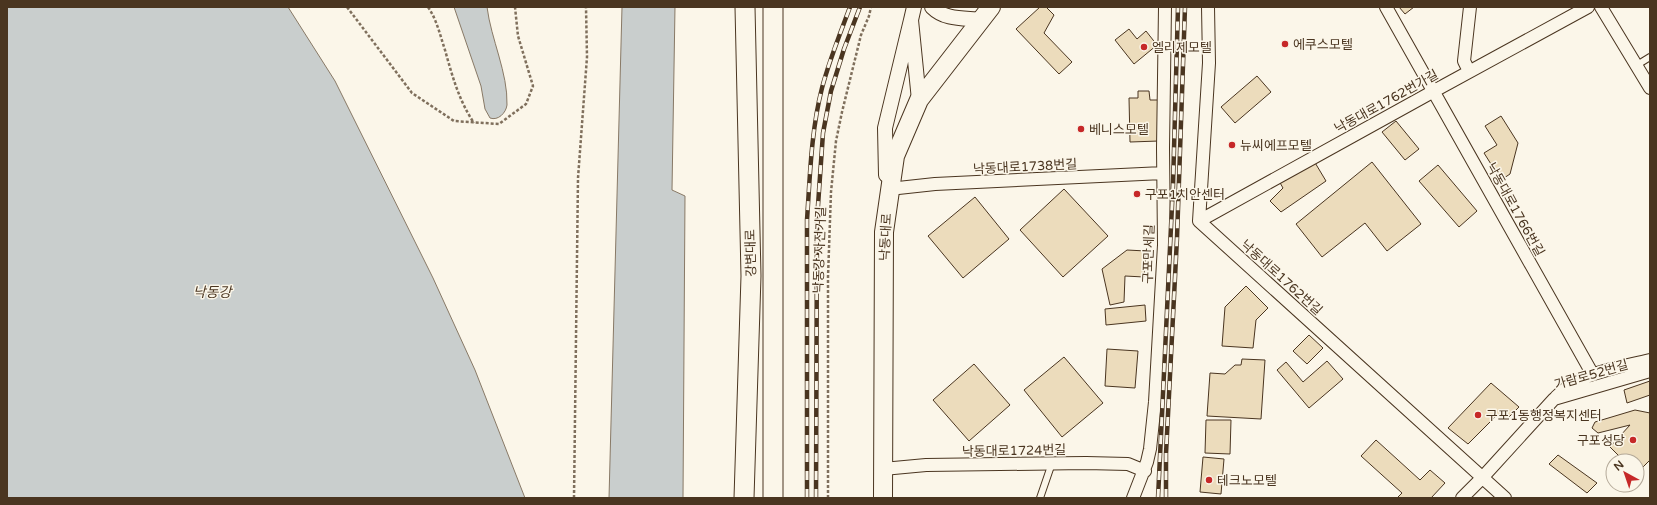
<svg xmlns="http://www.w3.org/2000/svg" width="1657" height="505" viewBox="0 0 1657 505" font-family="'Varela Round','Noto Sans KR',sans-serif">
	<rect width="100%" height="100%" fill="#fbf6e9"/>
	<path fill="#c9cecd" stroke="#887966" d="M 7,7 L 288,7 L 335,81 L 433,278 L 475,370 L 525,498 L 7,498 Z
		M 454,7 L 487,7 C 491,39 508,73 507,105 C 506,113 498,121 490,118 L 485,109 L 481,86 Z
		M 622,7 L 675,7 L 672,190 L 685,196 L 683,498 L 609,498 Z"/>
	<path fill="#ecdcbc" stroke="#4a3520" d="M 1040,7 L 1046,7 L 1054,15 L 1044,33 L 1072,62 L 1059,74 L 1016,29 Z
		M 1399,7 L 1414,7 L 1405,14 Z
		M 1129,29 L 1137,39 L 1146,31 L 1157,45 L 1134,64 L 1115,40 Z
		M 1257,76 L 1271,92 L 1235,123 L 1221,107 Z
		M 1138,91 L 1149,91 L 1150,100 L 1158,100 L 1159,141 L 1130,142 L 1129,98 L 1138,98 Z
		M 1501,116 L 1518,143 L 1510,174 L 1501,180 L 1484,153 L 1497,145 L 1485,126 Z
		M 1396,121 L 1419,149 L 1405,160 L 1382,132 Z
		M 1314,161 L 1326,181 L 1281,212 L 1270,201 L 1283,188 L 1279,181 Z
		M 1372,162 L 1421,224 L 1387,251 L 1365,223 L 1322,257 L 1296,224 Z
		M 1438,165 L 1477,211 L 1459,227 L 1419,181 Z
		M 1064,189 L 1108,236 L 1063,277 L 1020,230 Z
		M 975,197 L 1009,239 L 963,278 L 928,236 Z
		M 1127,250 L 1146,251 L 1144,277 L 1125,276 L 1124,302 L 1110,305 L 1102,269 Z
		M 1246,286 L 1268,308 L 1256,320 L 1253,348 L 1222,346 L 1225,307 Z
		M 1145,305 L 1146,321 L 1106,325 L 1105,309 Z
		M 1309,335 L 1323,348 L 1307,364 L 1293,351 Z
		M 1107,349 L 1138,351 L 1135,388 L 1105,386 Z
		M 1064,357 L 1103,403 L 1062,437 L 1024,390 Z
		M 1242,359 L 1265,360 L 1261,419 L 1207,416 L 1210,373 L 1225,374 L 1235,365 L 1241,365 Z
		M 1327,361 L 1343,379 L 1309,408 L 1277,370 L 1286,362 L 1303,382 Z
		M 974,364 L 1010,405 L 969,441 L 933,400 Z
		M 1650,381 L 1650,395 L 1627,403 L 1624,390 Z
		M 1491,383 L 1519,407 L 1505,421 L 1498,414 L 1468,444 L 1448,428 Z
		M 1635,410 L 1650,413 L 1650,460 L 1639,471 L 1637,471 L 1637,461 L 1624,461 L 1610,447 L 1630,425 L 1598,433 L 1592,428 L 1595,422 Z
		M 1206,420 L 1231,420 L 1230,454 L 1205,453 Z
		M 1376,440 L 1420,480 L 1430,470 L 1445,483 L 1431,498 L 1397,498 L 1402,493 L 1361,456 Z
		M 1558,455 L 1597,483 L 1587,493 L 1549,464 Z
		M 1203,457 L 1224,459 L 1221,494 L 1200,492 Z"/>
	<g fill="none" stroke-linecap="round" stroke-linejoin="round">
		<g stroke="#4a3520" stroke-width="8">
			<path id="service" d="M 1637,65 L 1650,57
				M 1040,498 L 1052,463"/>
		</g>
		<g stroke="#4a3520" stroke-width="14">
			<path id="minor" d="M 1208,7 L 1209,63 L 1199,221 L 1505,498
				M 1386,7 L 1593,375
				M 1601,7 L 1650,88
				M 1469,71 L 1464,61 L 1470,7
				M 889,189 L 935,184 L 1163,173
				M 1199,221 L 1434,91 L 1588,7
				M 1556,397 C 1580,372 1618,368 1650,360
				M 883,469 L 926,465 L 1086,463 L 1128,464 L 1145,471
				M 1133,498 L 1147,462 L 1150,449 L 1155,402 L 1164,245 L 1163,148 L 1165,7
				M 1462,498 L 1482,478 L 1554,399 L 1650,371"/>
		</g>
		<g stroke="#4a3520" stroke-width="16">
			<path id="tertiary" d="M 914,7 L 911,20 L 919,100
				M 932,7 C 945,20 963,18 981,20
				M 886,175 L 885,128 L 911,20"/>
		</g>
		<g stroke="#4a3520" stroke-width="20">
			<path id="primary" d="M 883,498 L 884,232 L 895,156 L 919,100 L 991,7"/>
		</g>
		<g stroke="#4a3520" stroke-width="21">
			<path id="trunk" d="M 744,498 L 751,276 L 745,7
				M 773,498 L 773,7"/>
		</g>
		<path stroke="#7f6f5c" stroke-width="2.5" stroke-dasharray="3 2" stroke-linecap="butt" d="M 347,7 L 412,93 L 454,121 L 499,124 L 526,104 L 533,86 L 518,36 L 515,7
			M 428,7 C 437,20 440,35 445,50 C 452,75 459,101 474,123
			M 574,498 L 578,178 L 587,57 L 586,7
			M 828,498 L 828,277 L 831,192 L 836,141 L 842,112 L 861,35 L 869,16 L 871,7"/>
		<use href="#service" stroke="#fbf6e9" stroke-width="6"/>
		<use href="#minor" stroke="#fbf6e9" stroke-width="12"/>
		<use href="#tertiary" stroke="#fbf6e9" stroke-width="14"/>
		<use href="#primary" stroke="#fbf6e9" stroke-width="18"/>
		<use href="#trunk" stroke="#fbf6e9" stroke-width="19"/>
		<g stroke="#4a3520" stroke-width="4.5">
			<path id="rail" d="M 807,498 L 807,220 C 810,176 811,131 822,88 C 829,61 840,34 850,7
				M 816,498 L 817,220 L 823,133 L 831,91 L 844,49 L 860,7
				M 1158,498 L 1173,185 L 1178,7
				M 1166,498 L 1166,454 L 1177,238 L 1185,7"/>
		</g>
		<use href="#rail" stroke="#fbf6e9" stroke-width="3" stroke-dasharray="9" stroke-linecap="butt"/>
	</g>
	<g fill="#c62828" stroke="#fbf6e9" stroke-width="1.5">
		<circle cx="1285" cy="44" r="4"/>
		<circle cx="1144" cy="47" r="4"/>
		<circle cx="1081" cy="129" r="4"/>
		<circle cx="1232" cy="145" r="4"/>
		<circle cx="1137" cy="194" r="4"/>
		<circle cx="1478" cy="415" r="4"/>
		<circle cx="1633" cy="440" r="4"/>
		<circle cx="1209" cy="480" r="4"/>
	</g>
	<g text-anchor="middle" stroke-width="3" stroke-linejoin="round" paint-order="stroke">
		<g font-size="13" fill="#4a3520" stroke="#fbf6e9" text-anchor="start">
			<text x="1293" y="49">에쿠스모텔</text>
			<text x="1152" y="52">엘리제모텔</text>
			<text x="1089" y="134">베니스모텔</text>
			<text x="1240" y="150">뉴씨에프모텔</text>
			<text x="1145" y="199">구포1치안센터</text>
			<text x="1486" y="420">구포1동행정복지센터</text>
			<text x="1625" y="445" text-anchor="end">구포성당</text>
			<text x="1217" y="485">테크노모텔</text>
		</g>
		<g font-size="13" fill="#4a3520" stroke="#fbf6e9">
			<text transform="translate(1386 101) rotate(-29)" y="5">낙동대로1762번가길</text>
			<text transform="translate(1025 166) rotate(-3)" y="5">낙동대로1738번길</text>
			<text transform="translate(1516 209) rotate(61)" y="5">낙동대로1766번길</text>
			<text transform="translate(885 237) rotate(-87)" y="5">낙동대로</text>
			<text transform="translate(819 250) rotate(-88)" y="5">낙동강 자전거길</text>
			<text transform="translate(750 253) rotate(-91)" y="5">강변대로</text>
			<text transform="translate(1148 254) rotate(-88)" y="5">구포만세길</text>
			<text transform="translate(1282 277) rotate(42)" y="5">낙동대로1762번길</text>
			<text transform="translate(1591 374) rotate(-16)" y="5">가람로52번길</text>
			<text transform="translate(1014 450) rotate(-1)" y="5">낙동대로1724번길</text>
		</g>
		<g font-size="14" font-style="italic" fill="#4a3520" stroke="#fbf6e9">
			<text x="212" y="297">낙동강</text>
		</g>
	</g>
	<rect width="1657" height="505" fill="none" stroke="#4a3520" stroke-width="16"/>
	<g transform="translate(1625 473) rotate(320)"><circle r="19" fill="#fbf6e9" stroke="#b4a999"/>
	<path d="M0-3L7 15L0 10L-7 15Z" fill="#c62828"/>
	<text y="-6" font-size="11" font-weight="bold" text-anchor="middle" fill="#4a3520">N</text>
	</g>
</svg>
